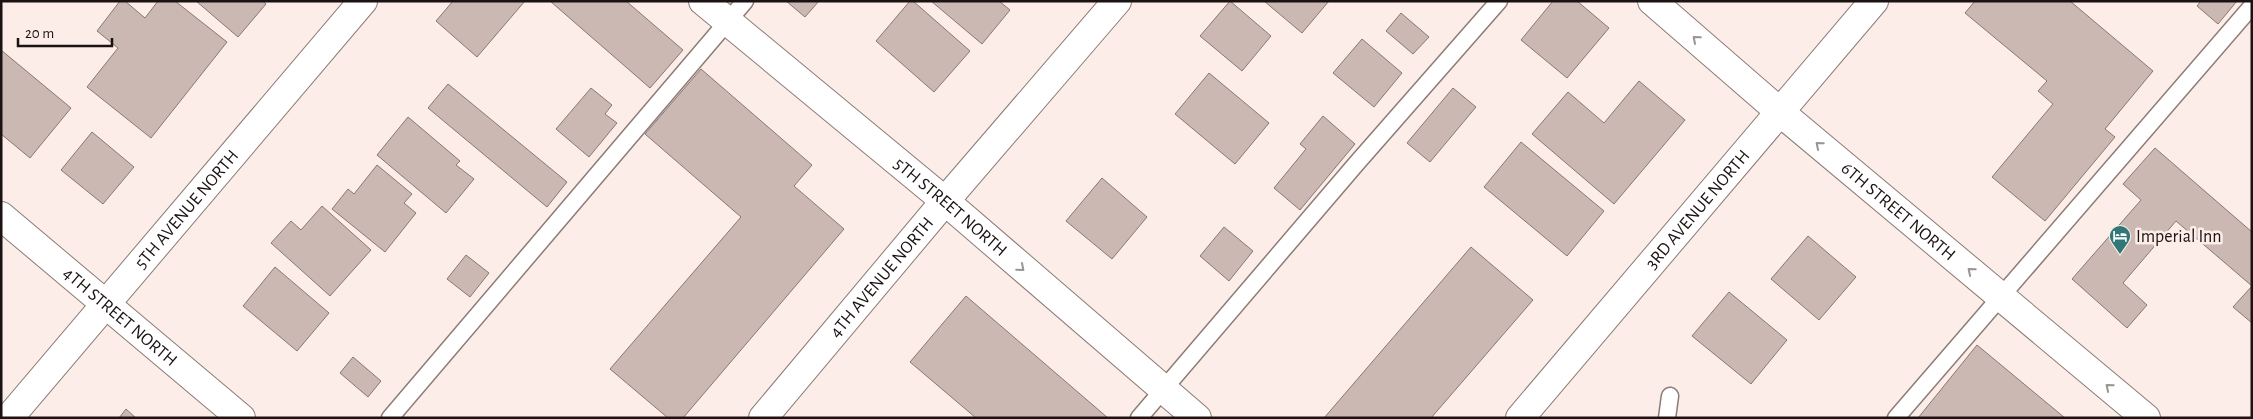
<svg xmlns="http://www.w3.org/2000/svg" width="2253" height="419" viewBox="0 0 2253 419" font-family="'Alegreya Sans',sans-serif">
	<rect width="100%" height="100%" fill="#fdede9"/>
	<path fill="#cbb8b3" stroke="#887772" d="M 120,1 L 125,1 L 145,18 L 158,1 L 175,1 L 227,42 L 151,138 L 87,87 L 118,48 L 97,31 Z
		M 196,1 L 263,1 L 266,4 L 238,37 Z
		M 453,1 L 525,1 L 477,57 L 436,21 Z
		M 550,1 L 626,1 L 683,50 L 650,88 Z
		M 786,1 L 819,1 L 805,17 Z
		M 910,1 L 913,1 L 970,51 L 934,92 L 876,41 Z
		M 931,1 L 999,1 L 1010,10 L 982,44 Z
		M 1230,1 L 1271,36 L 1242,71 L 1200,36 Z
		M 1264,1 L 1329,1 L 1302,33 Z
		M 1553,1 L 1577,1 L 1609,28 L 1567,78 L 1521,40 Z
		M 1975,1 L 2070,1 L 2153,71 L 2105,129 L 2115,137 L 2045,221 L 1992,177 L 2053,104 L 2038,91 L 2047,81 L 1965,13 Z
		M 2201,1 L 2237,1 L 2218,24 L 2197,6 Z
		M 1401,13 L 1429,37 L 1413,54 L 1386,31 Z
		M 1362,39 L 1402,73 L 1374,107 L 1333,73 Z
		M 1,50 L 71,108 L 30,158 L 1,134 Z
		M 701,69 L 812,165 L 794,186 L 844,229 L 683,418 L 668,418 L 610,369 L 741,217 L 645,134 Z
		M 1209,73 L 1269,123 L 1235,164 L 1175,114 Z
		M 1639,81 L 1685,120 L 1614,204 L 1532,134 L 1568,92 L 1604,123 Z
		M 448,84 L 567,182 L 547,207 L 428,108 Z
		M 591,88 L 612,105 L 605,114 L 617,123 L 589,157 L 556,129 Z
		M 1453,88 L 1476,107 L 1430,162 L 1407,143 Z
		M 1323,116 L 1355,144 L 1300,210 L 1274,188 L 1306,149 L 1300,144 Z
		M 408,117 L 460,161 L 456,165 L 474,179 L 446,213 L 377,155 Z
		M 92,132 L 134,167 L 103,204 L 61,170 Z
		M 1521,142 L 1604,211 L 1567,256 L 1484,187 Z
		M 2155,148 L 2252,232 L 2252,323 L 2233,307 L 2252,286 L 2176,221 L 2123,283 L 2147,305 L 2127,328 L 2072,279 L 2141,200 L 2123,184 Z
		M 377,165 L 412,194 L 404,203 L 416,213 L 385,252 L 332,209 L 348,189 L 354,194 Z
		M 1102,178 L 1147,217 L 1112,259 L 1066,221 Z
		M 322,206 L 371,250 L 330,296 L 271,243 L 291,221 L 301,230 Z
		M 1224,227 L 1253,251 L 1229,281 L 1200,256 Z
		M 1808,236 L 1856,277 L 1819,320 L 1771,279 Z
		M 1471,247 L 1533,300 L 1431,418 L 1324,418 Z
		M 466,255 L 489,273 L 470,297 L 447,279 Z
		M 275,267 L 329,313 L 297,351 L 243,306 Z
		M 1729,292 L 1787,340 L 1751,384 L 1692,336 Z
		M 966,296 L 1108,418 L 976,418 L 910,362 Z
		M 1977,345 L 2065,418 L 1918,418 Z
		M 353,357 L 381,381 L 368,397 L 340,373 Z
		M 126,409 L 136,418 L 119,418 Z"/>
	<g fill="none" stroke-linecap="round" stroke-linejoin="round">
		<g stroke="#8c7b76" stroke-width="19">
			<path id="service" d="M 390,418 L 745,1
				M 1139,418 L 1356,164 L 1499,1
				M 1667,418 L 1670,396
				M 1896,418 L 2252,6"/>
		</g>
		<g stroke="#8c7b76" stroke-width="30">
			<g id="minor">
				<path id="s1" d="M 703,1 L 945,201 L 1197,418"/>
				<path id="s2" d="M 1,216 L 241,418"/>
				<path id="s3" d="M 9,418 L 363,1"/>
				<path id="s4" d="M 763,418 L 945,201 L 1117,1"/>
				<path id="s5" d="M 1520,418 L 1874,1"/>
			</g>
		</g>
		<g stroke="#8c7b76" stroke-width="30">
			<g id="tertiary">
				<path id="s6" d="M 1652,1 L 1780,112 L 2146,418"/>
			</g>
		</g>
		<use href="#service" stroke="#fff" stroke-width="16"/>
		<use href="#minor" stroke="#fff" stroke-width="28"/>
		<use href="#tertiary" stroke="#fff" stroke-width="28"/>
	</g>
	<defs><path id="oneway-chevron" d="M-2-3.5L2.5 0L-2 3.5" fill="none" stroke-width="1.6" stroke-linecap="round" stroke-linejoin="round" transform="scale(1.25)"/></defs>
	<g stroke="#989594">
		<use href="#oneway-chevron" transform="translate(1696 39) rotate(-139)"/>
		<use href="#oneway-chevron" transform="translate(1819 145) rotate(-140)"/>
		<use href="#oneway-chevron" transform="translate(1021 268) rotate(41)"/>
		<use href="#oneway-chevron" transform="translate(1971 271) rotate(-140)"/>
		<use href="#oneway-chevron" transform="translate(2109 387) rotate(-140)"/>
	</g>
	<defs>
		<g id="hotel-pin" transform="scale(1.125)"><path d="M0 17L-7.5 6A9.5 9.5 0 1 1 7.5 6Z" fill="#2f7875" stroke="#fdede9"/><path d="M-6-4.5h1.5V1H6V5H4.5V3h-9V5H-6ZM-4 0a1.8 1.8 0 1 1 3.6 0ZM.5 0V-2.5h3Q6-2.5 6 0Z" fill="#fff"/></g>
	</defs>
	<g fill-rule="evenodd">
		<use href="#hotel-pin" x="2120" y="236"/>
	</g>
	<g text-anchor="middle" stroke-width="5" stroke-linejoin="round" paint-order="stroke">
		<g font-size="18" fill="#1a1312" stroke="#fdede9">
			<text dy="6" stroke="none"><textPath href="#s1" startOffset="322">5TH STREET NORTH</textPath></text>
			<text dy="6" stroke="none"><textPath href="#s3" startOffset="274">5TH AVENUE NORTH</textPath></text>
			<text dy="6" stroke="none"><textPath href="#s5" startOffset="274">3RD AVENUE NORTH</textPath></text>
			<text dy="6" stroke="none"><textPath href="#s6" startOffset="324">6TH STREET NORTH</textPath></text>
			<text dy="6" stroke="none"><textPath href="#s4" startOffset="184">4TH AVENUE NORTH</textPath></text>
			<text dy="6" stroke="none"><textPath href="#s2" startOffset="156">4TH STREET NORTH</textPath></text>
		</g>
		<g font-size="18" fill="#1a1312" stroke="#fdede9" text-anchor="start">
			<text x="2136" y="242">Imperial Inn</text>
		</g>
	</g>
	<rect width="2253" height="419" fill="none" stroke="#1a1312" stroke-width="5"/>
	<path d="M18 38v8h94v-8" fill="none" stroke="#1a1312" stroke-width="2.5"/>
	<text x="25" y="38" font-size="15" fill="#1a1312" stroke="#fdede9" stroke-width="4" paint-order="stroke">20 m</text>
</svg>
